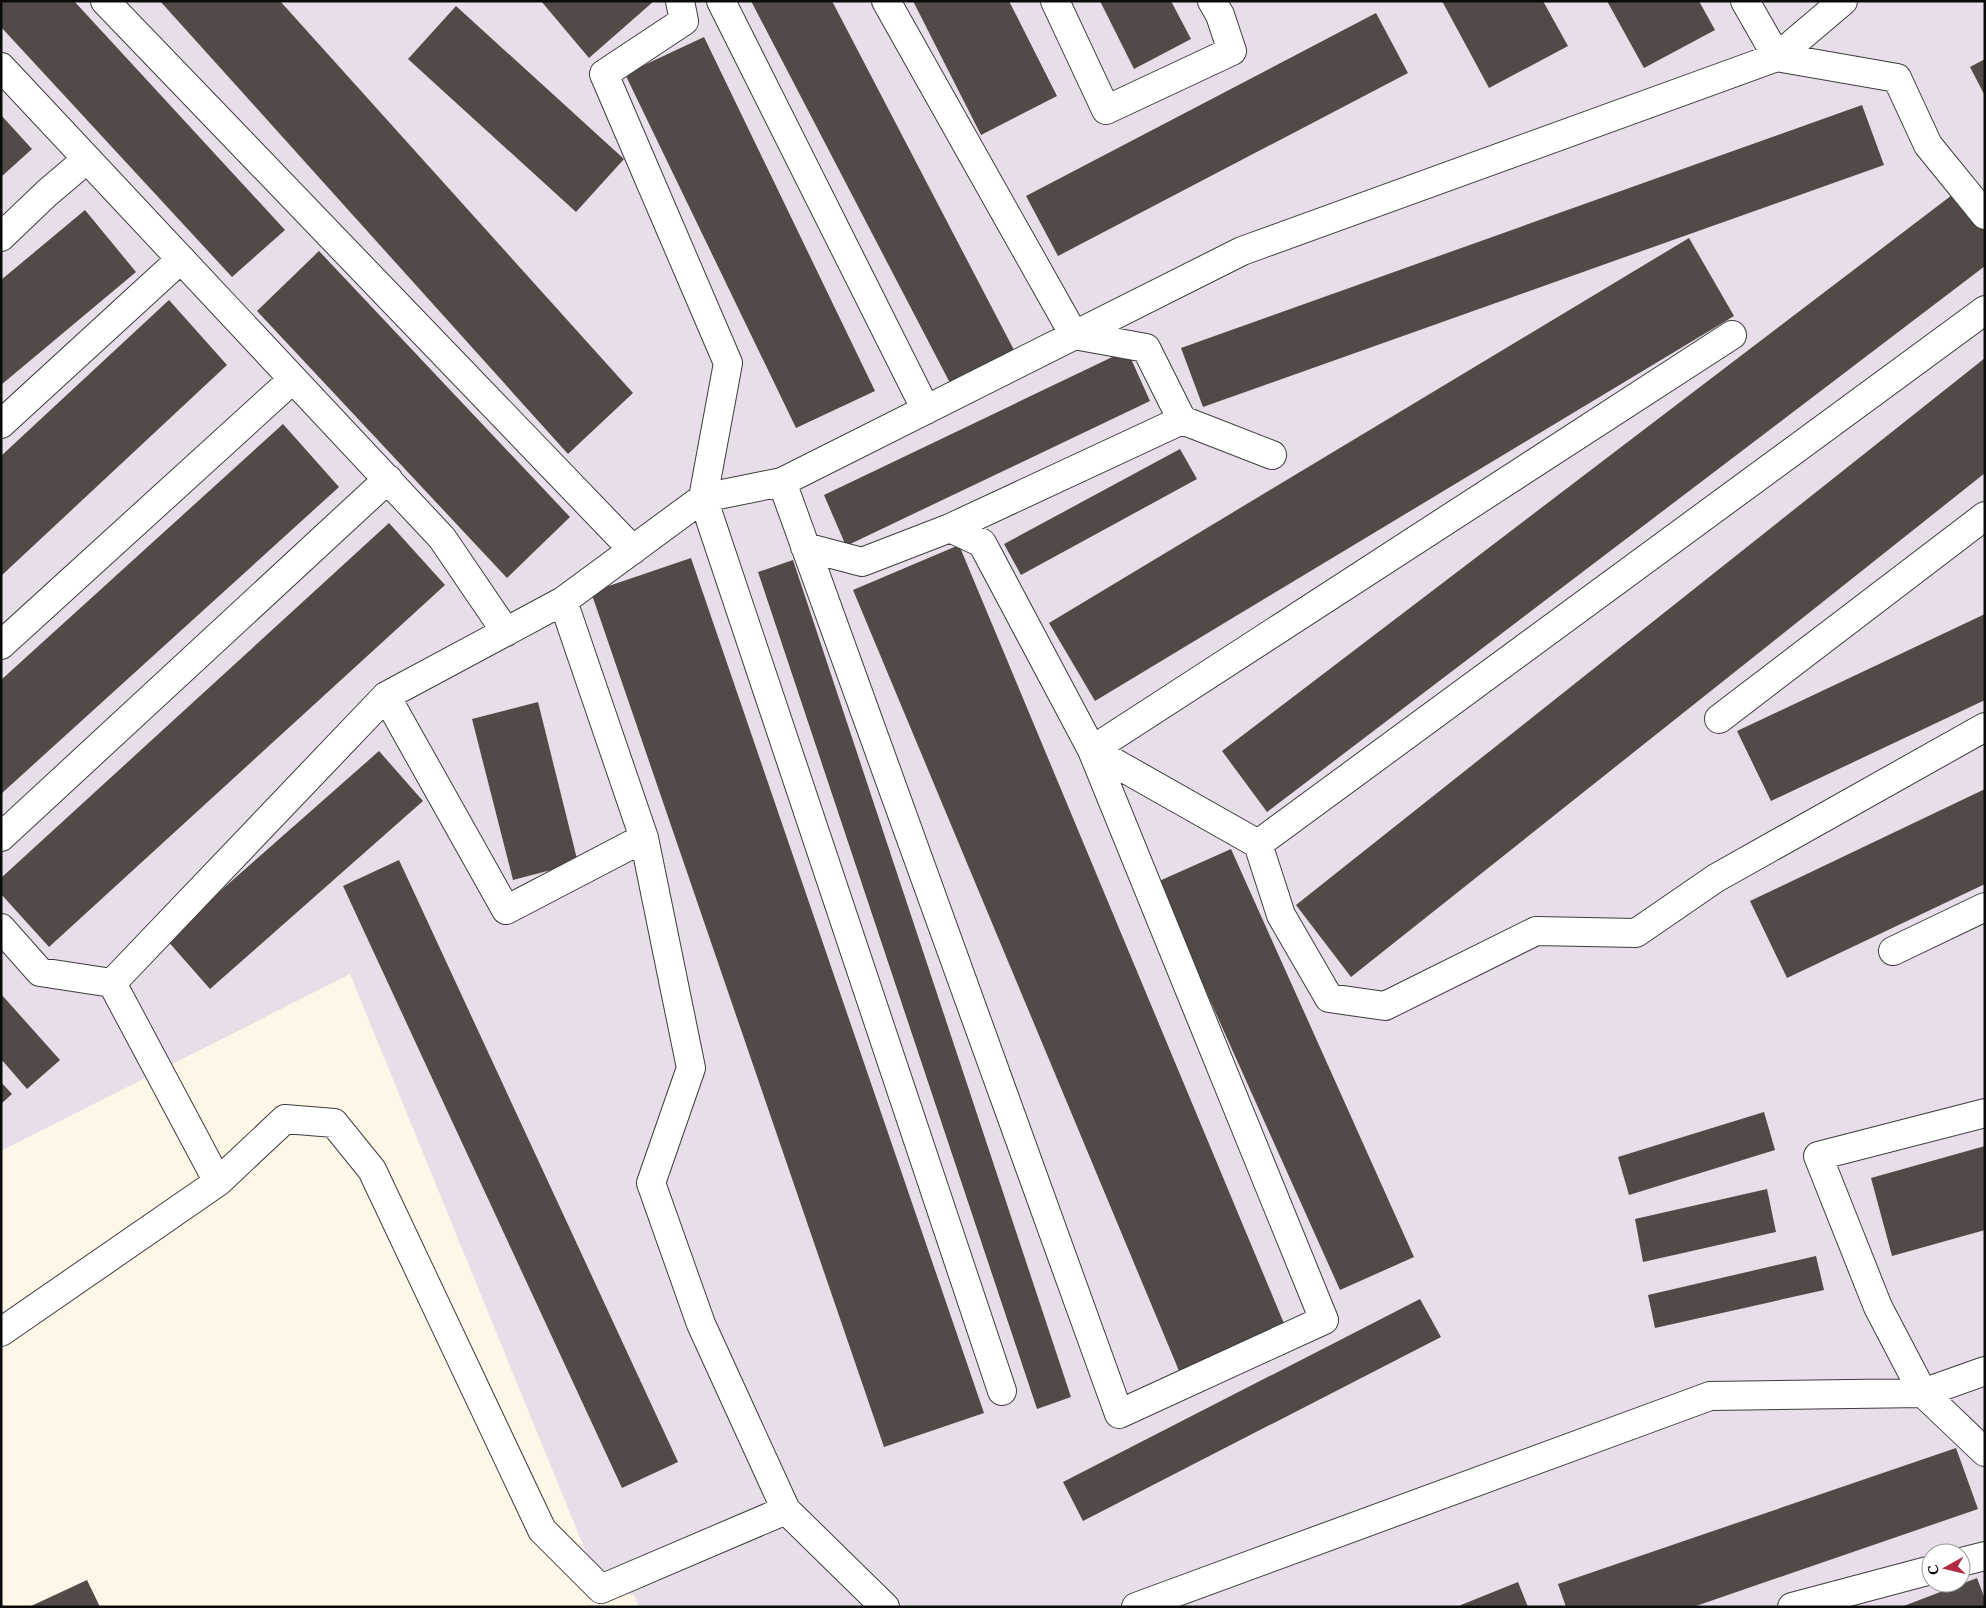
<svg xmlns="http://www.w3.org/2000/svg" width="1986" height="1608" viewBox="0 0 1986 1608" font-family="Lora,serif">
	<rect width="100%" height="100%" fill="#fef7e8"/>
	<path fill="#e7dee9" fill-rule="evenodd" d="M 1,1 L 1985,1 L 1985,1607 L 639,1607 L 634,1595 L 601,1589 L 350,974 L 1,1151 ZM 1931,1553 L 1961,1553 L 1961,1583 L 1931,1583 Z"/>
	<path fill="#524a47" d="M 1,1 L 74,1 L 285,230 L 232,277 L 1,27 Z
		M 160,1 L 280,1 L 633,393 L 568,454 Z
		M 541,1 L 654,1 L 589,58 Z
		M 751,1 L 832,1 L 1014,350 L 950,383 Z
		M 913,1 L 1009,1 L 1057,96 L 981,135 Z
		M 1100,1 L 1171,1 L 1191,39 L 1134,69 Z
		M 1442,1 L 1543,1 L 1568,46 L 1489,88 Z
		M 1607,1 L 1699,1 L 1715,30 L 1644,68 Z
		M 456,6 L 624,159 L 576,212 L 408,59 Z
		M 1376,13 L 1408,73 L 1058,256 L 1026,196 Z
		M 704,37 L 875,391 L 796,428 L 625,74 Z
		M 1985,59 L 1985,96 L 1970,67 Z
		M 1862,105 L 1884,165 L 1203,407 L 1181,348 Z
		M 1,115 L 32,149 L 1,177 Z
		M 1956,192 L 1985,232 L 1985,266 L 1267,812 L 1222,751 Z
		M 85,210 L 136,272 L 1,385 L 1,280 Z
		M 1689,238 L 1734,316 L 1095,701 L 1049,623 Z
		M 319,251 L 570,517 L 507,578 L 257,311 Z
		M 169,300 L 227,365 L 1,576 L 1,456 Z
		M 1127,350 L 1150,401 L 846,546 L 824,495 Z
		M 1985,358 L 1985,473 L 1351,977 L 1296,905 Z
		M 283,424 L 339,487 L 1,794 L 1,680 Z
		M 1180,449 L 1197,479 L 1021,575 L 1004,544 Z
		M 389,523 L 445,585 L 49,947 L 1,894 L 1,878 Z
		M 959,545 L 1288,1333 L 1182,1378 L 853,590 Z
		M 691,558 L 984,1413 L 884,1447 L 591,592 Z
		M 793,560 L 1071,1397 L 1037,1409 L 758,572 Z
		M 1985,614 L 1985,700 L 1771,801 L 1737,731 Z
		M 538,702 L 578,863 L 513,880 L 472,719 Z
		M 379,751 L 423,801 L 210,989 L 166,939 Z
		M 1985,789 L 1985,884 L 1787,978 L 1750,901 Z
		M 1231,849 L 1414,1257 L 1340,1290 L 1157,882 Z
		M 399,860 L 678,1462 L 622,1488 L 343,886 Z
		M 1,994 L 60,1060 L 27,1089 L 1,1059 Z
		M 1,1082 L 12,1094 L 1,1104 Z
		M 1764,1112 L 1775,1150 L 1629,1195 L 1618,1157 Z
		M 1985,1146 L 1985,1230 L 1892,1256 L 1871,1178 Z
		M 1767,1189 L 1776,1232 L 1643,1262 L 1635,1219 Z
		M 1816,1256 L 1824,1290 L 1655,1328 L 1648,1295 Z
		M 1420,1299 L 1441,1337 L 1083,1521 L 1063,1482 Z
		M 1956,1448 L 1978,1509 L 1693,1607 L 1566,1607 L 1558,1584 Z
		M 1977,1578 L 1985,1599 L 1985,1607 L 1901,1607 Z
		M 87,1580 L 100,1607 L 29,1607 Z
		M 1518,1582 L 1528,1607 L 1456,1607 Z"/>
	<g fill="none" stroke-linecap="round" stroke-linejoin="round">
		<g stroke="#3d3d3d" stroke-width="30">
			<path id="minor" d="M 105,1 L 633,550
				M 680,1 L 684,21 L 604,74 L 728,363 L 703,498 L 1002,1391
				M 721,1 L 926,410
				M 886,1 L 1074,335 L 1146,348 L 1182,420 L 1272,455
				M 1055,1 L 1106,110 L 1232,51 L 1220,15 L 1212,1
				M 1745,1 L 1777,57 L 1897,78 L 1928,145 L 1985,215
				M 1,67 L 442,538 L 506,632
				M 1,237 L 47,193 L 87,159
				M 1,424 L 181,259
				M 782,482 L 1119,1414 L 1324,1320 L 1092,750 L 1732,335
				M 950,528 L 1182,420
				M 805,547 L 862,562 L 950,528 L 982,543 L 1092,750 L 1258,844 L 1281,915 L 1329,998 L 1385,1006 L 1536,931 L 1636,933 L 1716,878 L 1985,727
				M 1,645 L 293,379
				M 386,696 L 506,910 L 644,838
				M 1719,719 L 1985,516
				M 1,837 L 388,479
				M 1258,844 L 1985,310
				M 1,928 L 40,972 L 112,983
				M 1893,951 L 1985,907
				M 112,983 L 386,696 L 563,601 L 703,498 L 782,482 L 1242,251 L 1777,57 L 1843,1
				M 112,983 L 218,1182
				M 1985,1113 L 1818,1156 L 1878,1307 L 1923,1393 L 1985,1452
				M 1,1332 L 218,1182 L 285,1119 L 334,1123 L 372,1170 L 542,1530 L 601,1589 L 786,1510 L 701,1324 L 651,1183 L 691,1068 L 644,838 L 563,601
				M 786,1510 L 885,1607
				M 1961,1562 L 1985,1556
				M 1136,1607 L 1710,1396 L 1923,1393 L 1985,1371
				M 1792,1607 L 1931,1570"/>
		</g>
		<use href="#minor" stroke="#fff" stroke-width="28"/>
	</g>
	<rect width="1986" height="1608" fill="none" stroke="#0a0a0a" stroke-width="5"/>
	<g transform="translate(1946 1568) rotate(262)"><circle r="24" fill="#ffffff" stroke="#9d9d9d"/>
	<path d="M0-4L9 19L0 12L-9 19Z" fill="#b12b42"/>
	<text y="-8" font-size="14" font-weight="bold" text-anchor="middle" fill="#0a0a0a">С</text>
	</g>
</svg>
